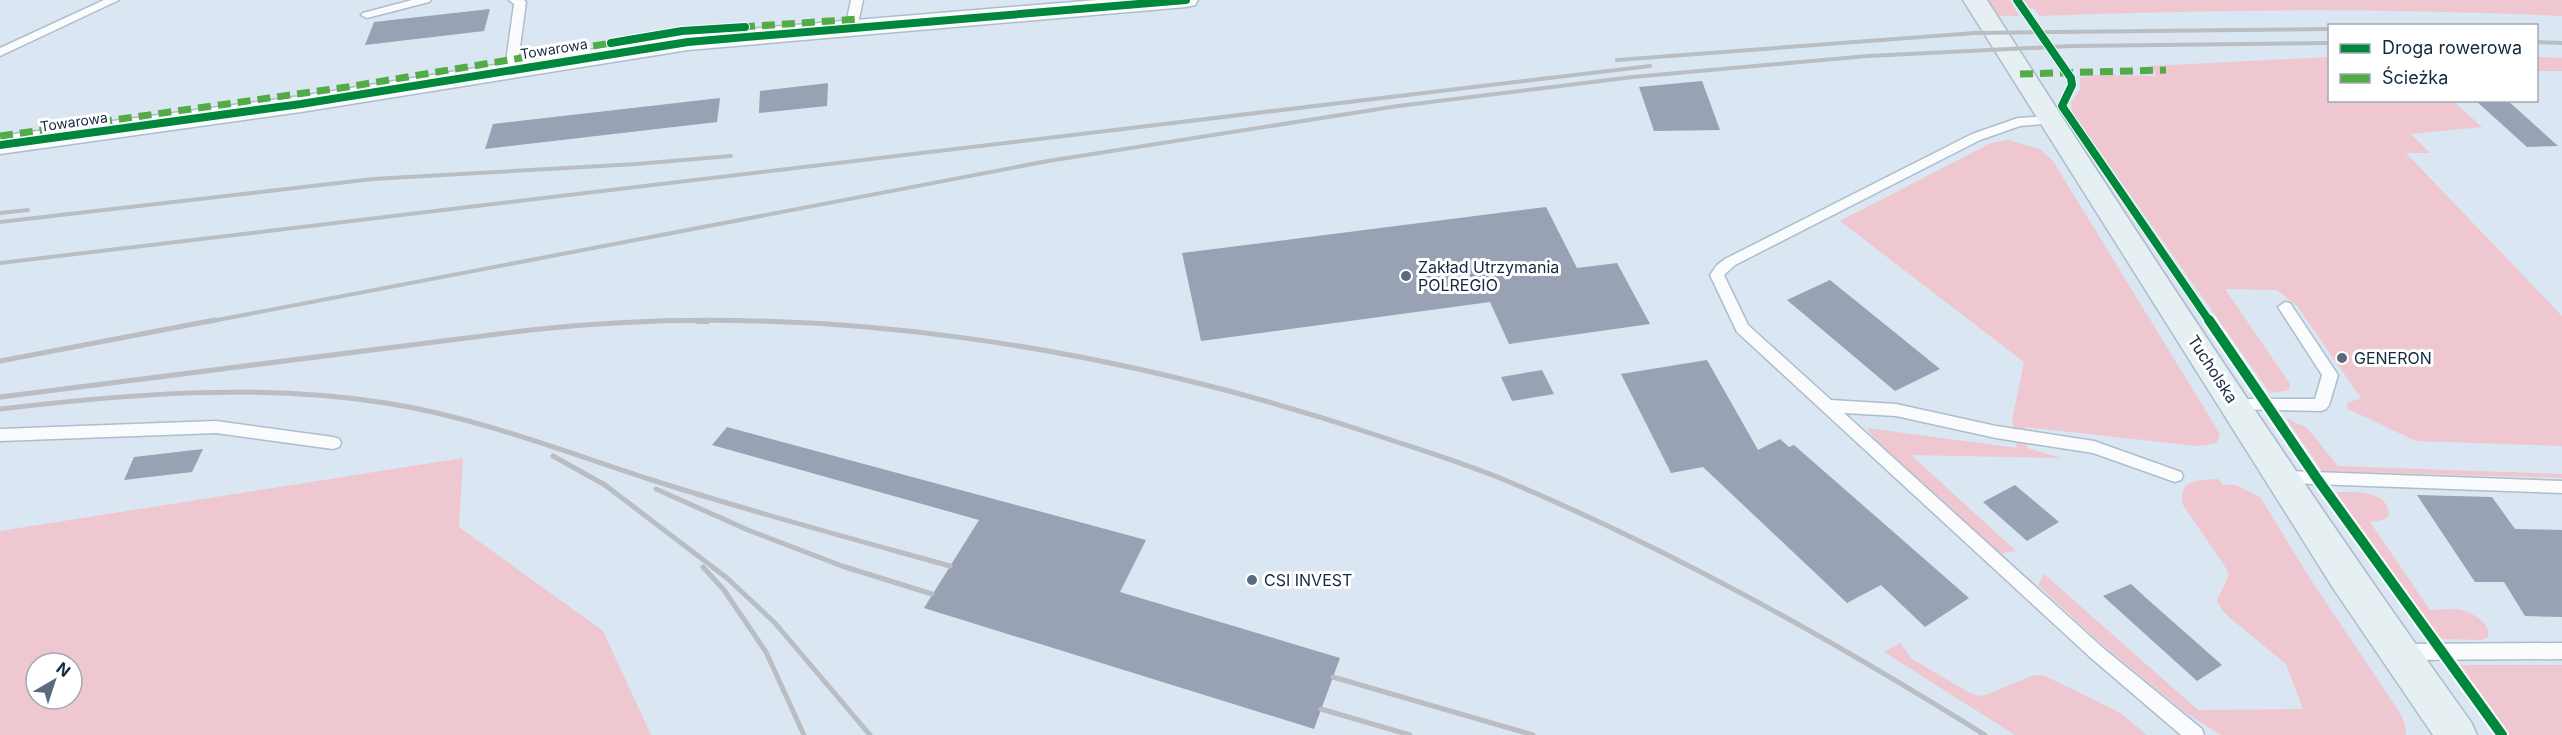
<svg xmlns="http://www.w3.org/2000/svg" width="2562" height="735" viewBox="0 0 2562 735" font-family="Inter,sans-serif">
	<rect width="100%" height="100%" fill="#dae6f2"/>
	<path fill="#eec7d1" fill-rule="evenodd" d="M 1986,0 L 2010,0 L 2019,16 L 1997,16 Z
		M 2024,0 L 2562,0 L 2562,16 C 2388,8 2214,9 2040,16 L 2034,9 L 2029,8 Z
		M 2329,57 L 2330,100 L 2453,101 L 2482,127 L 2411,134 L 2430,153 L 2406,153 L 2562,316 L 2562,446 L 2416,441 L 2348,409 L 2347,403 L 2361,398 L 2297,306 L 2277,290 L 2225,289 L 2290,384 L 2289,390 L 2270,393 L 2072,112 L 2071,102 L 2080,90 L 2080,78 L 2096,75 L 2156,76 L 2150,66 Z
		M 2537,57 L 2562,58 L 2562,71 L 2537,71 Z
		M 2008,140 L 2040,149 L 2053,161 L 2220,434 L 2217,443 L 2197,446 L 2025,427 L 2027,448 L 2062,458 L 1911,455 L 2016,551 L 2001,553 C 1958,516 1897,474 1867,428 L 2017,448 L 2012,420 L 2024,362 L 1840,221 L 1991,143 Z
		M 2286,418 L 2307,428 L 2338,466 L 2562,474 L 2562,478 L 2322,471 Z
		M 463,458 L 459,527 L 603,631 L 651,735 L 0,735 L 0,531 ZM 36,663 L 72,663 L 72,699 L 36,699 Z
		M 2218,479 L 2223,485 L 2236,485 L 2260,497 L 2311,580 L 2400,713 L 2405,724 L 2406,735 L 2221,735 L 2186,713 L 2098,641 L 2038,585 L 2044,574 L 2198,710 L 2303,709 L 2286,664 L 2230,618 L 2222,610 L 2217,600 L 2229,575 L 2224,565 L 2183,505 C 2177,479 2199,480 2218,479 Z
		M 2336,492 C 2354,492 2389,489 2389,516 L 2383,520 L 2370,522 L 2430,610 C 2438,610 2446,609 2455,609 C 2468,610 2492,622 2488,637 L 2482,640 L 2435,639 Z
		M 1900,643 L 1912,659 L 1970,693 L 1978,696 L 1986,695 L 2034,675 L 2045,676 L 2119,712 L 2147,735 L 2015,735 L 1884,652 Z
		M 2456,665 L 2562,665 L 2562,735 L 2506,735 Z"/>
	<path fill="#99a1b5" d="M 490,9 L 484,31 L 365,45 L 374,22 Z
		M 1702,81 L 1720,130 L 1654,131 L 1639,87 Z
		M 828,83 L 827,106 L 759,113 L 760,91 Z
		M 720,98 L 717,122 L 485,149 L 493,124 Z
		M 2475,100 L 2507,100 L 2558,146 L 2527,147 Z
		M 1546,207 L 1577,268 L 1617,263 L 1650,324 L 1509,344 L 1490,302 L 1201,341 L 1182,253 Z
		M 1830,280 L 1940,369 L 1895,391 L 1787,300 Z
		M 1707,360 L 1758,450 L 1780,439 L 1789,447 L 1794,445 L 1969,598 L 1925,627 L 1881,585 L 1847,603 L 1703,467 L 1671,473 L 1621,374 Z
		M 1542,370 L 1554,394 L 1512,401 L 1501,377 Z
		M 727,427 L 1146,540 L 1120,592 L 1340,658 L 1314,729 L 924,608 L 979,520 L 712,445 Z
		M 203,449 L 192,472 L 124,480 L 134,457 Z
		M 2015,485 L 2059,522 L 2027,541 L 1983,502 Z
		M 2417,495 L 2492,497 L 2515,529 L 2562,530 L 2562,617 L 2525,616 L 2504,582 L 2475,582 Z
		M 2131,584 L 2145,597 L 2222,665 L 2197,681 L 2103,596 Z"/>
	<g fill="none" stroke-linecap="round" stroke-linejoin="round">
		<g stroke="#adbdcd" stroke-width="3">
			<path id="service" d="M 104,0 L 119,0 L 0,56 L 0,48 Z
				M 412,0 L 431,0 L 429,2 L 367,18 L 361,15 L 363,13 Z
				M 509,0 L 524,0 L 526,2 L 517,69 L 511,73 L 505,69 L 514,4 Z
				M 851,0 L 863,0 L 857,28 L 851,31 L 845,28 Z
				M 2050,116 L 2054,117 L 2056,120 L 2054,123 L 2020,126 L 1980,140 L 1735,265 L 1724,275 L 1748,325 L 1831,400 L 1896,404 L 1996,426 L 2094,441 L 2181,472 L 2183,476 L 2181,480 L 2175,482 L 2093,453 L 1996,438 L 1896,416 L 1844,413 L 2103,648 L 2202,729 L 2204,735 L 2181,735 L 2091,658 L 1737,332 L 1710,275 L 1717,265 L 1725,259 L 1972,134 L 2018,118 Z
				M 2285,302 L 2290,303 L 2338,375 L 2329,405 L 2326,409 L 2321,411 L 2231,409 L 2228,405 L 2231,401 L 2236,399 L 2315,399 L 2322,375 L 2278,307 Z
				M 216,421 L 333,437 L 339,439 L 341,443 L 339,447 L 333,449 L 216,433 L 0,441 L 0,429 Z
				M 2283,471 L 2562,481 L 2562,493 L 2283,483 L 2277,481 L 2275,477 L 2277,473 Z
				M 2562,643 L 2562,659 L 2400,660 L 2394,657 L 2391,652 L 2394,647 L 2400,644 Z"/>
		</g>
		<g stroke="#adbdcd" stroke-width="3">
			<path id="tertiary" d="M 1097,0 L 1198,0 L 1195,5 L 1186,7 L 688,50 L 301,112 L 0,154 L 0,136 L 301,96 L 688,34 Z"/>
		</g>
		<g stroke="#adbdcd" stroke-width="3">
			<path id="secondary" d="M 1963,0 L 1987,0 C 2143,244 2302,486 2471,722 L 2477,735 L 2433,735 L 2333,588 Z"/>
		</g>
		<use href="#service" fill="#f9fbfd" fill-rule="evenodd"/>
		<use href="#tertiary" fill="#f9fbfd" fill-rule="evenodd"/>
		<use href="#secondary" fill="#e6eff1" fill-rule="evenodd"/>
		<path stroke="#babdc2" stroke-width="4" d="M 2536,42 L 2562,43
			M 1617,60 L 1975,33 L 2330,29
			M 0,213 L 28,210
			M 0,222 L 373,179 L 636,164 L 731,156
			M 0,263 L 1650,66
			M 207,322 L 1048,161 L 1398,106 L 1633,77 L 1868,56 L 2072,46 L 2330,43
			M 697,322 L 708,322"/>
		<path stroke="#babdc2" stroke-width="5" d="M 0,361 L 215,320
			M 0,397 L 530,330 C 814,299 1106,345 1376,435 C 1420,450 1464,463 1507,481 C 1674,551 1832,640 1985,735
			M 0,409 C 128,394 257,383 386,403 C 476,417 562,451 649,479 C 748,511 849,538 950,566
			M 553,456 L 605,485 L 727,578 L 775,623 L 870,735
			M 656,489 L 748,530 L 842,566 L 932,594
			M 703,567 L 724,590 L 766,652 L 804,735
			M 1333,677 L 1533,735
			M 1321,709 L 1410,735"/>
		<path stroke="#51ab46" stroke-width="7" stroke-dasharray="13 7" stroke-linecap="butt" d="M 742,27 L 859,19
			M 2020,74 L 2166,70
			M 0,136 L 347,87 L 617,42"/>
		<g stroke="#fff" stroke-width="10">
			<path id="cycleway-far1" d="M 2017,0 L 2071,78 L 2072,85 L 2062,106 L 2210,322
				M 611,43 L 682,31 L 745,27
				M 0,145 L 301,104 L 688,42 L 1186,0"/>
		</g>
		<g stroke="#fff" stroke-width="14">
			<path id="cycleway" d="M 2209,320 L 2318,480 L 2502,735"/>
		</g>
		<use href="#cycleway-far1" stroke="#00873e" stroke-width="8"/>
		<use href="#cycleway" stroke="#00873e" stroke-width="10"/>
	</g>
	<g fill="#5a6b7e" stroke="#fff" stroke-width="2">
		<circle cx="1406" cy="276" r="6"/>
		<circle cx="2342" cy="358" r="6"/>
		<circle cx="1252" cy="580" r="6"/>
	</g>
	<g text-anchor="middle" stroke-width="6" stroke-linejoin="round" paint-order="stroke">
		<g font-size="14" fill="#15293f" stroke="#fff">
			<text transform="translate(554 49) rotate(-9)" y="5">Towarowa</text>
			<text transform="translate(74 122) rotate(-8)" y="5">Towarowa</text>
		</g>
		<g font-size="16" fill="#15293f" stroke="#fff" text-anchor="start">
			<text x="1418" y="273">Zakład Utrzymania<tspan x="1418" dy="18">POLREGIO</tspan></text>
			<text x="2354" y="364">GENERON</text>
			<text x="1264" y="586">CSI INVEST</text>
		</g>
		<g font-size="16" fill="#15293f" stroke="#fff">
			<text transform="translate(2213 369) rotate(57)" y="6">Tucholska</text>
		</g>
	</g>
	<rect x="2328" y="24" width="210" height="78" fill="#ffffff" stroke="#a1a9b2" stroke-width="1.5"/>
	<rect x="2340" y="44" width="30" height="9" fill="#00873e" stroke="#a1a9b2" stroke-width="1.5"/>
	<text x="2382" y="54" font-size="18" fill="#15293f">Droga rowerowa</text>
	<rect x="2340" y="74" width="30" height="9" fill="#51ab46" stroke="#a1a9b2" stroke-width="1.5"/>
	<text x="2382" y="84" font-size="18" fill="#15293f">Ścieżka</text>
	<g transform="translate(54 681) rotate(39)"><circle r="28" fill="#ffffff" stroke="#a1a9b2" stroke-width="1.5"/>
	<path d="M0-4.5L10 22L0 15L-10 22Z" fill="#5a6b7e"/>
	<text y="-9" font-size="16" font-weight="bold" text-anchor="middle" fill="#15293f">N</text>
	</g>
</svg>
